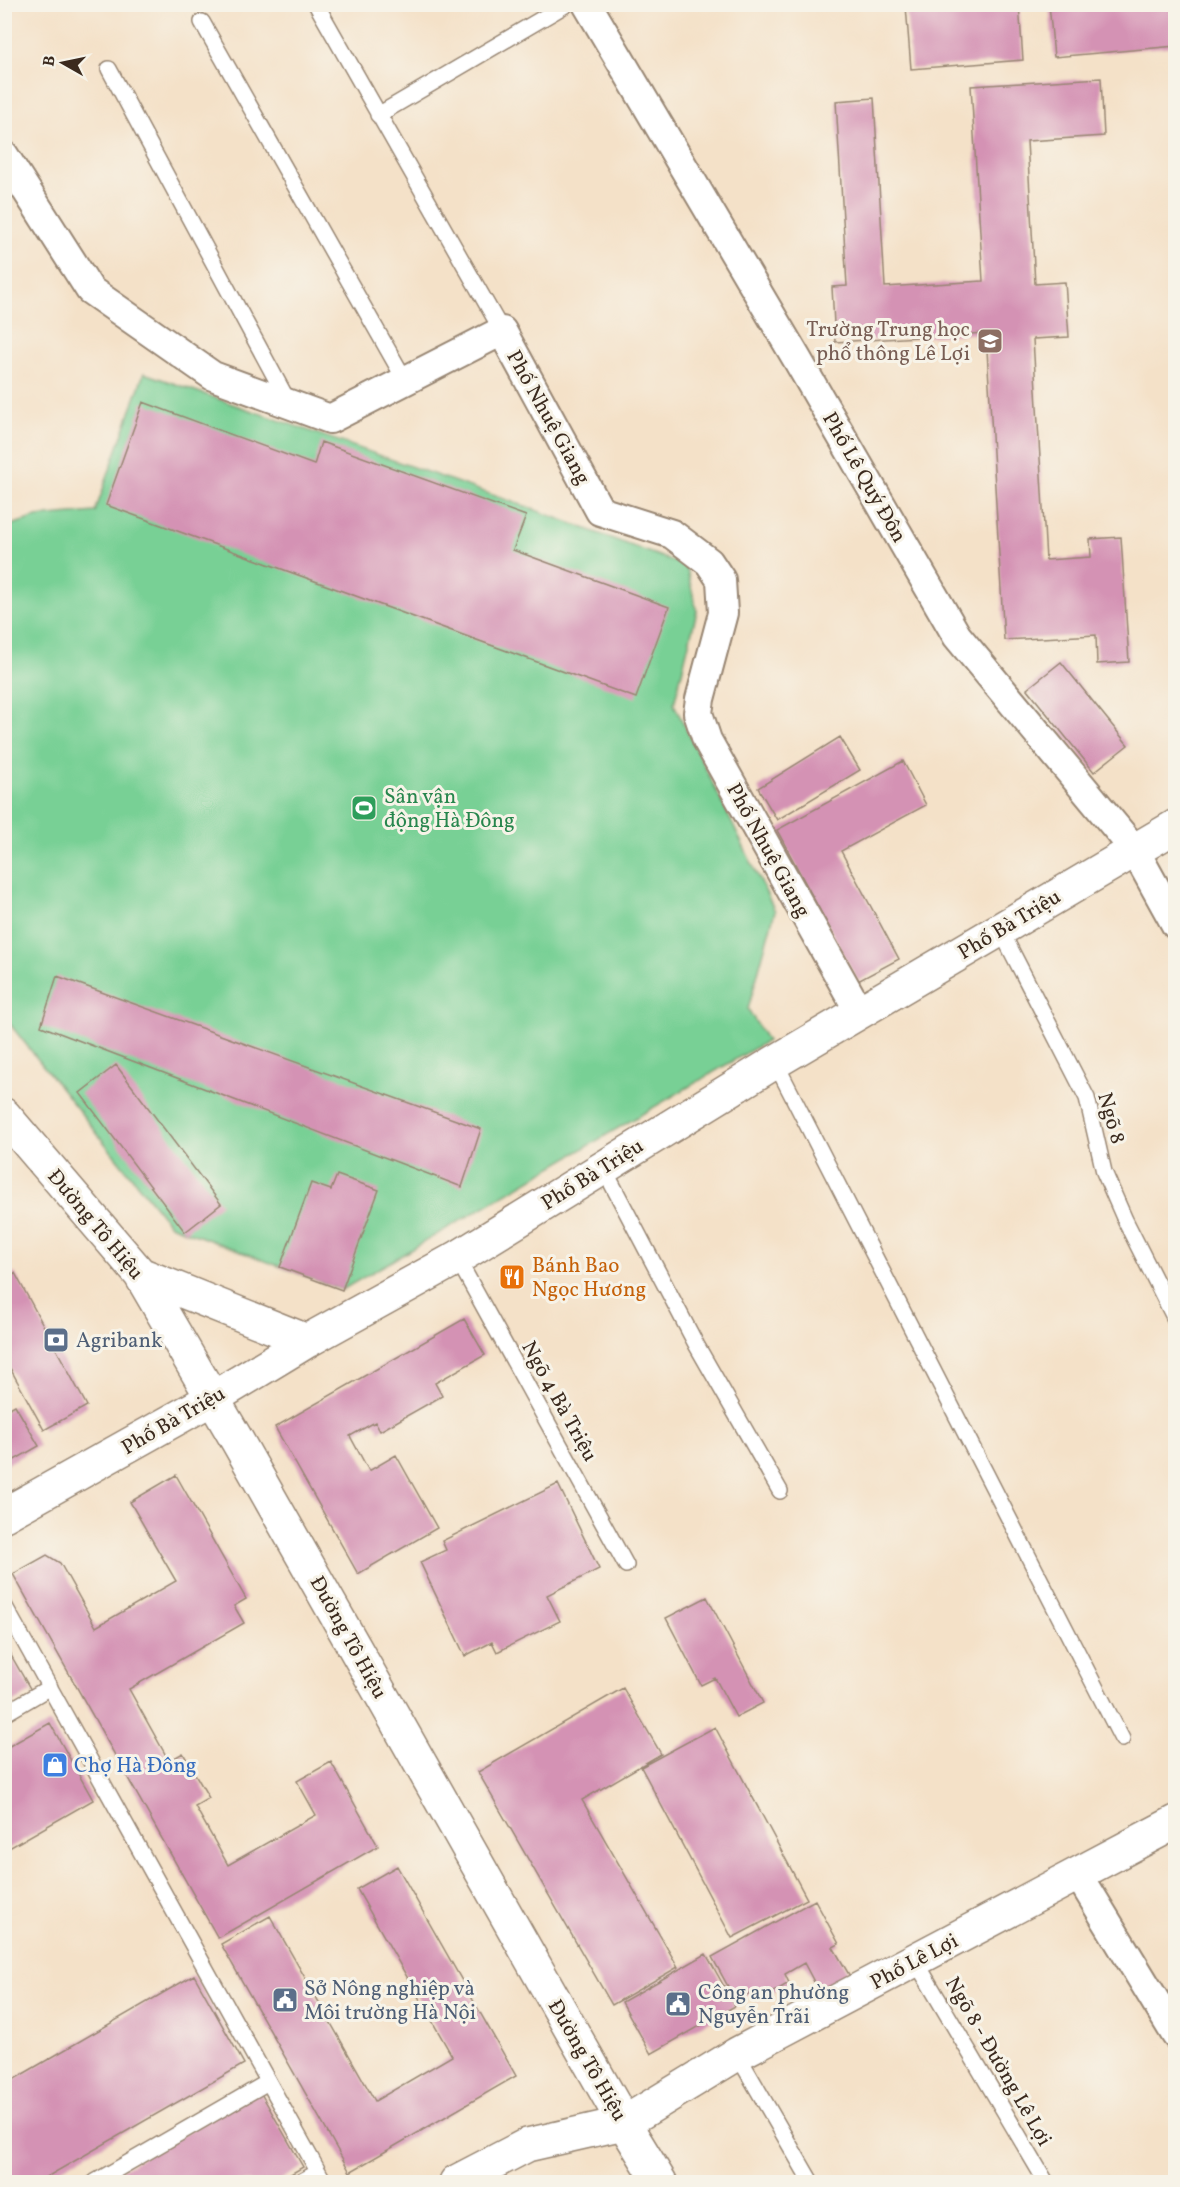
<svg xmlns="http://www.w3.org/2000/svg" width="1180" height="2187" viewBox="0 0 1180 2187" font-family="Vollkorn,serif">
	<rect width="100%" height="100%" fill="#f7f3e8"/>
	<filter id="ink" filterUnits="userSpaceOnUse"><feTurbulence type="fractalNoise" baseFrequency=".0167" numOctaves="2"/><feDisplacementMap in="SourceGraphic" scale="12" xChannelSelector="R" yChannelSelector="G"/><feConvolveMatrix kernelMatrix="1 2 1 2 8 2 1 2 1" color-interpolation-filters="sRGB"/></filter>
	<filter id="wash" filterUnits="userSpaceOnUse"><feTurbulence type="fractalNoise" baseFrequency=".008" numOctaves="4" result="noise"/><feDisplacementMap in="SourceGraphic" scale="24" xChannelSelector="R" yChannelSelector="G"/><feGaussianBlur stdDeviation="1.35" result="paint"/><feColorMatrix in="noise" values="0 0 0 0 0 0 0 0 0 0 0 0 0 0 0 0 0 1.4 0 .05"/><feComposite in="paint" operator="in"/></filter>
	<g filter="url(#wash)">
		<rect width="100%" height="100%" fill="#f4e1c8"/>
		<path fill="#78d095" stroke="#5a7d5a" stroke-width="1.5" d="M 144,373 L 530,508 L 686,566 L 697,611 L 674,704 L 775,911 L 748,1009 L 767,1041 L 342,1290 L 170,1225 L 5,1018 L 5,527 L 36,517 L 95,512 Z"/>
		<g id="blocks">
			<path fill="#d492b4" d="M 930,4 L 1019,4 L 1023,60 L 911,69 L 906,6 Z
				M 1049,4 L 1176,4 L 1176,46 L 1054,57 Z
				M 1101,78 L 1104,136 L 1027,141 L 1035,284 L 1065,282 L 1069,337 L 1033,339 L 1046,560 L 1091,557 L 1090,539 L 1121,537 L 1129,662 L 1097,664 L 1096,635 L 1004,640 L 986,333 L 835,342 L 832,287 L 847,286 L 836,101 L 874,98 L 885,287 L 983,281 L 971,86 Z
				M 143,402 L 314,465 L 321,442 L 526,516 L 513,550 L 669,607 L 636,698 L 106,505 Z
				M 1061,662 L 1128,745 L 1094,772 L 1027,689 Z
				M 840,737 L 860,770 L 777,820 L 758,788 Z
				M 903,761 L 926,805 L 841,851 L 899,959 L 858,981 L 777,830 Z
				M 57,976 L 481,1129 L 462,1187 L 41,1026 Z
				M 116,1065 L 221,1204 L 185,1232 L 80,1093 Z
				M 337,1175 L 379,1190 L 342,1290 L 280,1267 L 311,1183 L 331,1190 Z
				M 15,1273 L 87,1406 L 44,1430 L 4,1357 L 4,1279 Z
				M 464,1319 L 485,1355 L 435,1383 L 442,1396 L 380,1431 L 375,1422 L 350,1436 L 369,1471 L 396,1455 L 437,1528 L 358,1574 L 275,1427 Z
				M 15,1405 L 39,1446 L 4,1466 L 4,1411 Z
				M 176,1475 L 246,1599 L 234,1606 L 244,1623 L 129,1689 L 169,1761 L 183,1753 L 209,1798 L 195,1806 L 228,1865 L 316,1815 L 297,1781 L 331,1762 L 378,1846 L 218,1938 L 13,1574 L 47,1555 L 60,1563 L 96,1627 L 176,1581 L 130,1502 Z
				M 558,1484 L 599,1569 L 547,1595 L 560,1621 L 497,1652 L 492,1642 L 465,1656 L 420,1562 L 446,1550 L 442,1541 Z
				M 707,1597 L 763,1703 L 736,1717 L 715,1678 L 701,1685 L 666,1618 Z
				M 4,1643 L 32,1692 L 4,1708 Z
				M 623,1688 L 661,1754 L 582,1800 L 678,1967 L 612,2005 L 478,1772 Z
				M 50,1723 L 93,1800 L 4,1851 L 4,1749 Z
				M 715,1727 L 807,1899 L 732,1938 L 641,1767 Z
				M 397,1866 L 516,2076 L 350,2172 L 221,1944 L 270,1916 L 375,2101 L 452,2056 L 357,1889 Z
				M 815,1900 L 839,1944 L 833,1947 L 851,1978 L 821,1995 L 804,1963 L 785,1974 L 789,1983 L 758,2001 L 753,1991 L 736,2001 L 712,1957 Z
				M 706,1954 L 735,2006 L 651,2054 L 622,2002 Z
				M 194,1975 L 244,2064 L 38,2182 L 4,2182 L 4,2085 Z
				M 259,2090 L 303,2167 L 277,2182 L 100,2182 Z"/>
		</g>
	</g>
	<g filter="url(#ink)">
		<use href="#blocks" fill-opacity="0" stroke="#988673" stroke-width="1.5"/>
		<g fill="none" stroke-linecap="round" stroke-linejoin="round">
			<g stroke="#988673" stroke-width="18">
				<path id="service" d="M 316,4 L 502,331
					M 202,22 L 405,380
					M 109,69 L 289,403
					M 378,115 L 567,4
					M 1000,929 L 1087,1098 L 1104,1172 L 1125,1220 L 1176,1321
					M 775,1062 L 1122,1739
					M 603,1167 L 697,1346 L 780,1491
					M 457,1258 L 626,1565
					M 4,1605 L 324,2182
					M 4,1714 L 50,1687
					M 915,1960 L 1046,2182
					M 737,2054 L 811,2182
					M 95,2182 L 268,2082
					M 300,2182 L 318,2172"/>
			</g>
			<g stroke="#988673" stroke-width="32">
				<path id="minor" d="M 587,4 L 797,359 L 957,636 L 1134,849 L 1176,925
					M 4,155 L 90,290 L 213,376 L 330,419 L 502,331 L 600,511 L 672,534 L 709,562 L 721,580 L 723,613 L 700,699 L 698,713 L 707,740 L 860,1013
					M 1078,1874 L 1176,2035"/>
			</g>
			<g stroke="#988673" stroke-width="36">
				<path id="tertiary" d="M 4,1115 L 140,1274 L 238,1442 L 624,2123 L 660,2182
					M 140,1274 L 307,1341
					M 4,1515 L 213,1398 L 307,1341 L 457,1258 L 775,1062 L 1176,826
					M 456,2182 L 527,2145 L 624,2123 L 737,2054 L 1176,1822"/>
			</g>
			<use href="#service" stroke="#fff" stroke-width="15"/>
			<use href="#minor" stroke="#fff" stroke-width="28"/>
			<use href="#tertiary" stroke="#fff" stroke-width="33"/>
		</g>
	</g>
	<defs>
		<g id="school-square" transform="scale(1.35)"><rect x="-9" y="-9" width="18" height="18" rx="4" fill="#8d6e63" stroke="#f7f3e8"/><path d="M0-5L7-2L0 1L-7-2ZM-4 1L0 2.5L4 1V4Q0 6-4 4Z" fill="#fff"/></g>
		<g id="stadium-square" transform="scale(1.35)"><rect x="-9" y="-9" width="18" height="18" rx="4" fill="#2e9e5b" stroke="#f7f3e8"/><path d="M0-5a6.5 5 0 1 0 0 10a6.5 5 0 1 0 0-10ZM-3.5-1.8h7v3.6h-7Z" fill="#fff"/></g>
		<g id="restaurant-square" transform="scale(1.35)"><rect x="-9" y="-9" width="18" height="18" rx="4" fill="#e8710a" stroke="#f7f3e8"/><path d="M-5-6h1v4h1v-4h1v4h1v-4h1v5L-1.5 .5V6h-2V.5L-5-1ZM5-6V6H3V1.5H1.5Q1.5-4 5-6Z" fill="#fff"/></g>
		<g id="bank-square" transform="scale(1.35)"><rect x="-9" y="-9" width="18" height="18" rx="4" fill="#5c6f8a" stroke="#f7f3e8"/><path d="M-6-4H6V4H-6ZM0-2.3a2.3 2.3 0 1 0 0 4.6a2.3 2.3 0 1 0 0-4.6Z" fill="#fff"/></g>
		<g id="shop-square" transform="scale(1.35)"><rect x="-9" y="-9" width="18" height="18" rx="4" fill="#3f7fe0" stroke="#f7f3e8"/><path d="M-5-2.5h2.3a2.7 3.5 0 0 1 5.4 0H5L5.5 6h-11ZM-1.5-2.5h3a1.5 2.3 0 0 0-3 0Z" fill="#fff"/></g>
		<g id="civic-square" transform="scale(1.35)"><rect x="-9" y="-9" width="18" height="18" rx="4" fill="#5c6f8a" stroke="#f7f3e8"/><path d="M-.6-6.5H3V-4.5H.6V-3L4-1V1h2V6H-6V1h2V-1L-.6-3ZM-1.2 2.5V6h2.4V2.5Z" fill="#fff"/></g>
	</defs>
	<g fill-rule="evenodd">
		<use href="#school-square" x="990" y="341"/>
		<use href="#stadium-square" x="364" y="808"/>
		<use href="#restaurant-square" x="512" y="1277"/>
		<use href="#bank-square" x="56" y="1340"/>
		<use href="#shop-square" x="55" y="1765"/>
		<use href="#civic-square" x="285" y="2000"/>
		<use href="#civic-square" x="678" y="2004"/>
	</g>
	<g text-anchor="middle" stroke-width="6" stroke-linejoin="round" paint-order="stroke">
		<g font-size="21" fill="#785e54" stroke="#f7f3e8" text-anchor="end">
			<text x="970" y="336">Trường Trung học<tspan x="970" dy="24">phổ thông Lê Lợi</tspan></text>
		</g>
		<g font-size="21" fill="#3b2a1e" stroke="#f7f3e8">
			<text transform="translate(549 417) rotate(61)" y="7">Phố Nhuệ Giang</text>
			<text transform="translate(865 477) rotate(60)" y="7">Phố Lê Quý Đôn</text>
			<text transform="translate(769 850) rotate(61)" y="7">Phố Nhuệ Giang</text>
			<text transform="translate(1009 924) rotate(-31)" y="7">Phố Bà Triệu</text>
			<text transform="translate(1112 1118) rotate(74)" y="7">Ngõ 8</text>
			<text transform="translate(592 1174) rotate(-32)" y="7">Phố Bà Triệu</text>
			<text transform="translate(96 1224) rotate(50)" y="7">Đường Tô Hiệu</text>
			<text transform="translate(560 1401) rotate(61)" y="7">Ngõ 4 Bà Triệu</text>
			<text transform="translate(173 1420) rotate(-30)" y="7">Phố Bà Triệu</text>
			<text transform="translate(349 1637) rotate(61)" y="7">Đường Tô Hiệu</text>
			<text transform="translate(914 1961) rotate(-28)" y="7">Phố Lê Lợi</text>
			<text transform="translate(588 2060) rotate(60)" y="7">Đường Tô Hiệu</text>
			<text transform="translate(999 2061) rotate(60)" y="7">Ngõ 8 - Đường Lê Lợi</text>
		</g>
		<g font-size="21" fill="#27864d" stroke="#f7f3e8" text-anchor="start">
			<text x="384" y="803">Sân vận<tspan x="384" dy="24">động Hà Đông</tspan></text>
		</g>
		<g font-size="21" fill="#c56008" stroke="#f7f3e8" text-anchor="start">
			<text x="532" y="1272">Bánh Bao<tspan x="532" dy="24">Ngọc Hương</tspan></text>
		</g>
		<g font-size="21" fill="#4e5e75" stroke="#f7f3e8" text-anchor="start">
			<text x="76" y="1347">Agribank</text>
			<text x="304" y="1995">Sở Nông nghiệp và<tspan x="304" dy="24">Môi trường Hà Nội</tspan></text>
			<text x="698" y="1999">Công an phường<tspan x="698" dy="24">Nguyễn Trãi</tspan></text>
		</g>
		<g font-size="21" fill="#366cbe" stroke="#f7f3e8" text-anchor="start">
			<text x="74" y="1772">Chợ Hà Đông</text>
		</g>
	</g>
	<rect width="1180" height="2187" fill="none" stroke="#f7f3e8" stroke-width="24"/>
	<g transform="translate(63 63) rotate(279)" stroke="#f7f3e8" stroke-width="4.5" paint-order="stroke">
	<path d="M0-4.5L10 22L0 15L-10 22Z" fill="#3b2a1e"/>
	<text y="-9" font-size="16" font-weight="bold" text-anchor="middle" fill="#3b2a1e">B</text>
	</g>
</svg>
